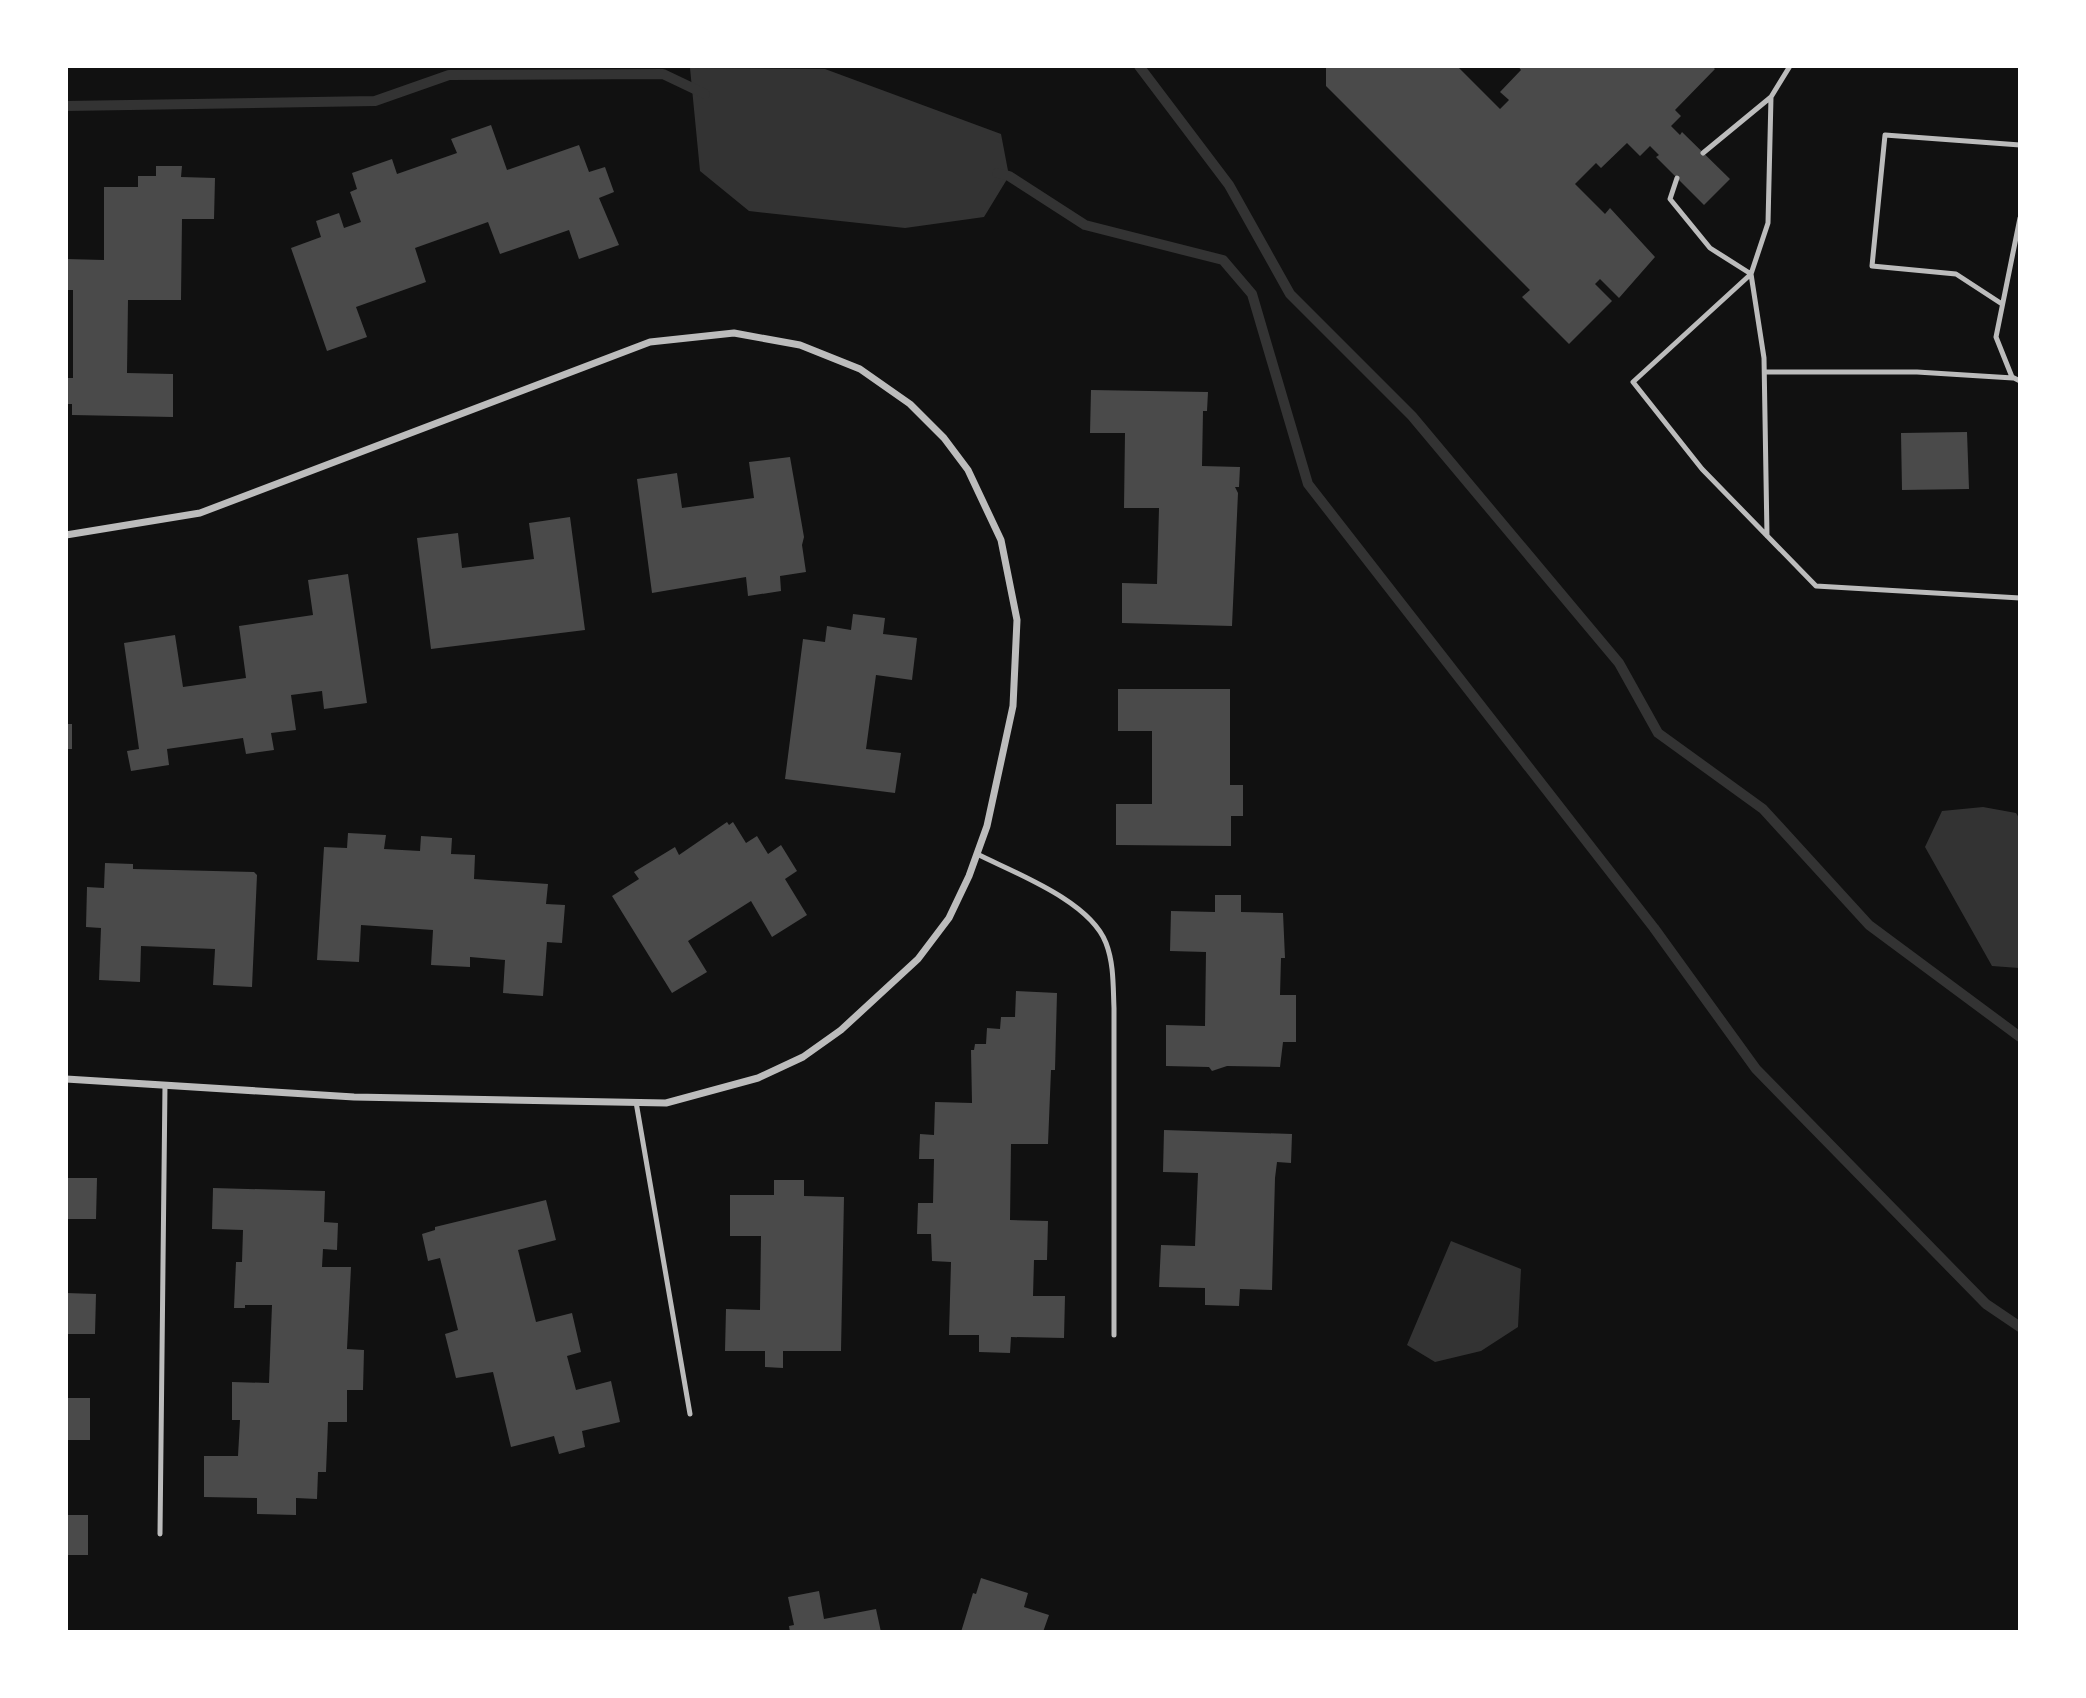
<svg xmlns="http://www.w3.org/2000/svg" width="2086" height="1698" viewBox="0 0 2086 1698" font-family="'Golos Text',sans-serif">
	<rect width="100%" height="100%" fill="#111"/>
	<path fill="#333" d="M 690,68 L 825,69 L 1001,134 L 1009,176 L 984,217 L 905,228 L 749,211 L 700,171 Z
		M 1983,807 L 2016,813 L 2019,818 L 2019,968 L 1992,966 L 1925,847 L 1942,811 Z
		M 1451,1241 L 1521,1269 L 1518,1327 L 1481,1351 L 1435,1362 L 1407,1345 Z"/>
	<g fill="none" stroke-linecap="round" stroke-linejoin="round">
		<path stroke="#333" stroke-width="10" d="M 1139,66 L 1229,185 L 1290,294 L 1412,416 L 1619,663 L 1658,733 L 1763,809 L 1869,925 L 2020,1037
			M 66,106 L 375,101 L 449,75 L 663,74 L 705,94
			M 997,173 L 1009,176 L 1085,225 L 1223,260 L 1252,294 L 1308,484 L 1654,928 L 1756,1069 L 1986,1304 L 2020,1327"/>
	</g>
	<path fill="#4a4a4a" d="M 1326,66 L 1457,66 L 1500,109 L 1509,100 L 1500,92 L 1521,70 L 1518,66 L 1712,66 L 1715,69 L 1675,110 L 1681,116 L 1671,126 L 1680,135 L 1682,132 L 1730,179 L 1704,205 L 1656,157 L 1659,155 L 1650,146 L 1640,156 L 1627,143 L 1601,168 L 1596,163 L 1575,184 L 1605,214 L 1610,208 L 1655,257 L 1619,298 L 1600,279 L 1595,284 L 1612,301 L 1569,344 L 1522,297 L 1530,290 L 1326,86 Z
		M 491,125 L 507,170 L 579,145 L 589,172 L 605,167 L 614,192 L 599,198 L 619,245 L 579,259 L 569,230 L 500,254 L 488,222 L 415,248 L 426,282 L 356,307 L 367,337 L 327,351 L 291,248 L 321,237 L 316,221 L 339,213 L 344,228 L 361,222 L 350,192 L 357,189 L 352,173 L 392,159 L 397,174 L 457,153 L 451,139 Z
		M 156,166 L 182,166 L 181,177 L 215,178 L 214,219 L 182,219 L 181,300 L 128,300 L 127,373 L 173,374 L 173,417 L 72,415 L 72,404 L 66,404 L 66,378 L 73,378 L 73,290 L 66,290 L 66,259 L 104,260 L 104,187 L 138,187 L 138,176 L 156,176 Z
		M 1091,390 L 1208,392 L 1207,411 L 1203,411 L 1202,466 L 1240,467 L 1239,487 L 1235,487 L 1238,493 L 1232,626 L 1122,623 L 1122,583 L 1157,584 L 1159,508 L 1124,508 L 1125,433 L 1090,433 Z
		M 1967,432 L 1969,489 L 1902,490 L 1901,433 Z
		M 790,457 L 804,537 L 802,545 L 806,572 L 780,576 L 781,591 L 748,596 L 746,577 L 652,593 L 637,479 L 677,473 L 682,508 L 754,498 L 749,462 Z
		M 570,517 L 585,630 L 431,649 L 417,538 L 458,533 L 462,568 L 534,559 L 529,523 Z
		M 348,574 L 367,703 L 324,709 L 322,691 L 291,695 L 296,730 L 271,733 L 274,750 L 246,754 L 243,738 L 167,749 L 169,765 L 131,771 L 127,751 L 139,749 L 124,643 L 175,635 L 183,687 L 246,678 L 239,626 L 313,615 L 308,580 Z
		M 853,614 L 885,618 L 883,634 L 917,638 L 912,680 L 876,675 L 866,749 L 901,753 L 895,793 L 785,779 L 803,639 L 825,642 L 827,626 L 851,630 Z
		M 1118,689 L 1230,689 L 1230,785 L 1243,785 L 1243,816 L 1231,816 L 1231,846 L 1116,845 L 1116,804 L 1152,804 L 1152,731 L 1118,731 Z
		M 66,724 L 72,724 L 72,749 L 66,749 Z
		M 727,822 L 729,825 L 733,822 L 746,843 L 757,836 L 768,854 L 781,845 L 797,871 L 785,879 L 807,915 L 772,937 L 751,901 L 688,941 L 707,972 L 672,993 L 612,896 L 639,879 L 634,872 L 675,847 L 679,855 Z
		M 348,833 L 386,835 L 384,849 L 420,851 L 421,836 L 452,838 L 451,854 L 475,855 L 474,879 L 548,884 L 546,904 L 565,905 L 562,943 L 547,942 L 543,996 L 503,993 L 505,960 L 470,957 L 470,967 L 431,965 L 433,930 L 361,925 L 359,962 L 317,960 L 324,847 L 347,848 Z
		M 105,863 L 133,864 L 133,869 L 254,872 L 257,875 L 252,987 L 213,985 L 215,949 L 141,946 L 140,982 L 99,980 L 101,928 L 86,927 L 87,887 L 104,888 Z
		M 1215,895 L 1241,895 L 1241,912 L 1283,913 L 1285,958 L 1281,958 L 1280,995 L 1296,995 L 1296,1042 L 1283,1042 L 1280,1067 L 1227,1066 L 1212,1071 L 1209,1067 L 1166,1066 L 1166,1025 L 1205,1026 L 1206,952 L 1170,951 L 1171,911 L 1215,912 Z
		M 1016,991 L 1057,993 L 1055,1070 L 1051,1070 L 1048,1144 L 1011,1144 L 1010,1220 L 1048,1221 L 1047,1260 L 1034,1260 L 1033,1296 L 1065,1296 L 1064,1338 L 1011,1337 L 1010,1353 L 979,1352 L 979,1335 L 949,1335 L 951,1262 L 932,1261 L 931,1234 L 917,1234 L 918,1203 L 933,1203 L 934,1159 L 919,1159 L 920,1134 L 934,1135 L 935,1102 L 972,1103 L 971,1050 L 974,1050 L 975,1044 L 986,1044 L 987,1028 L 1000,1029 L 1001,1017 L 1015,1017 Z
		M 1164,1130 L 1292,1134 L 1291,1163 L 1277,1162 L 1275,1178 L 1272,1290 L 1240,1289 L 1239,1306 L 1205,1305 L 1205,1288 L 1159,1287 L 1161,1245 L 1195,1246 L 1198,1173 L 1163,1172 Z
		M 66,1178 L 97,1178 L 96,1219 L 66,1219 Z
		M 774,1180 L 804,1180 L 804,1196 L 844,1197 L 841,1351 L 783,1351 L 783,1368 L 765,1367 L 765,1351 L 725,1351 L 726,1309 L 760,1310 L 761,1236 L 730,1236 L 730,1195 L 774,1195 Z
		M 213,1188 L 325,1191 L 324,1222 L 338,1223 L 337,1250 L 323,1249 L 322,1267 L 351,1267 L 347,1349 L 364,1350 L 363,1390 L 347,1390 L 347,1422 L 328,1422 L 326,1472 L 318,1472 L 317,1499 L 296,1498 L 296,1515 L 257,1514 L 257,1498 L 204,1497 L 204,1456 L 238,1456 L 240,1420 L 232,1420 L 232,1382 L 269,1383 L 272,1305 L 245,1305 L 245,1308 L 234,1308 L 236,1262 L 242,1262 L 243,1230 L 212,1229 Z
		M 546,1200 L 556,1240 L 518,1250 L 536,1322 L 572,1313 L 581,1352 L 567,1356 L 576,1390 L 611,1381 L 620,1422 L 582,1431 L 585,1447 L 559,1454 L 554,1436 L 511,1447 L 493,1372 L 456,1378 L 445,1334 L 458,1330 L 440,1258 L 428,1261 L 422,1234 L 435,1230 L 435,1227 Z
		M 66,1293 L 96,1294 L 95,1334 L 66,1334 Z
		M 66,1398 L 90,1398 L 90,1440 L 66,1440 Z
		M 66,1515 L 88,1515 L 88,1555 L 66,1555 Z
		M 981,1578 L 1028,1593 L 1024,1607 L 1049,1615 L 1043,1632 L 961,1632 L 973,1593 L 976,1594 Z
		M 819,1591 L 824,1619 L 876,1609 L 881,1632 L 790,1632 L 789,1626 L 794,1625 L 788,1597 Z"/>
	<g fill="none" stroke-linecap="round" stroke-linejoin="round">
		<path stroke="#bcbcbc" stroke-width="5" d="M 1790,66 L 1771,97 L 1768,223 L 1751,274 L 1633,382 L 1702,469 L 1816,586 L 2020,598
			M 1703,153 L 1771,97
			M 1677,178 L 1670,199 L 1710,248 L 1751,274 L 1764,358 L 1767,536
			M 2020,218 L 1996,337 L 2012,377 L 2020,381
			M 2002,304 L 1956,274 L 1872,266 L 1885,135 L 2020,145
			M 1765,372 L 1917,372 L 2013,378
			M 977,854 C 1015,873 1090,901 1106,943 C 1114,964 1113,986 1114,1008 L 1114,1335
			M 636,1102 L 690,1414
			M 160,1534 L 165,1085"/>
		<path stroke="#bcbcbc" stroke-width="7" d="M 66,535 L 200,513 L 650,342 L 734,333 L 800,345 L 860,369 L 910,404 L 944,438 L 968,470 L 1001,540 L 1017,620 L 1013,706 L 987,826 L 969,876 L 949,918 L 918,959 L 841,1030 L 803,1057 L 758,1078 L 666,1103 L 354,1097 L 66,1079"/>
	</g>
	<rect width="2086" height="1698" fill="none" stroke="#ffffff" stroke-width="136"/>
</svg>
